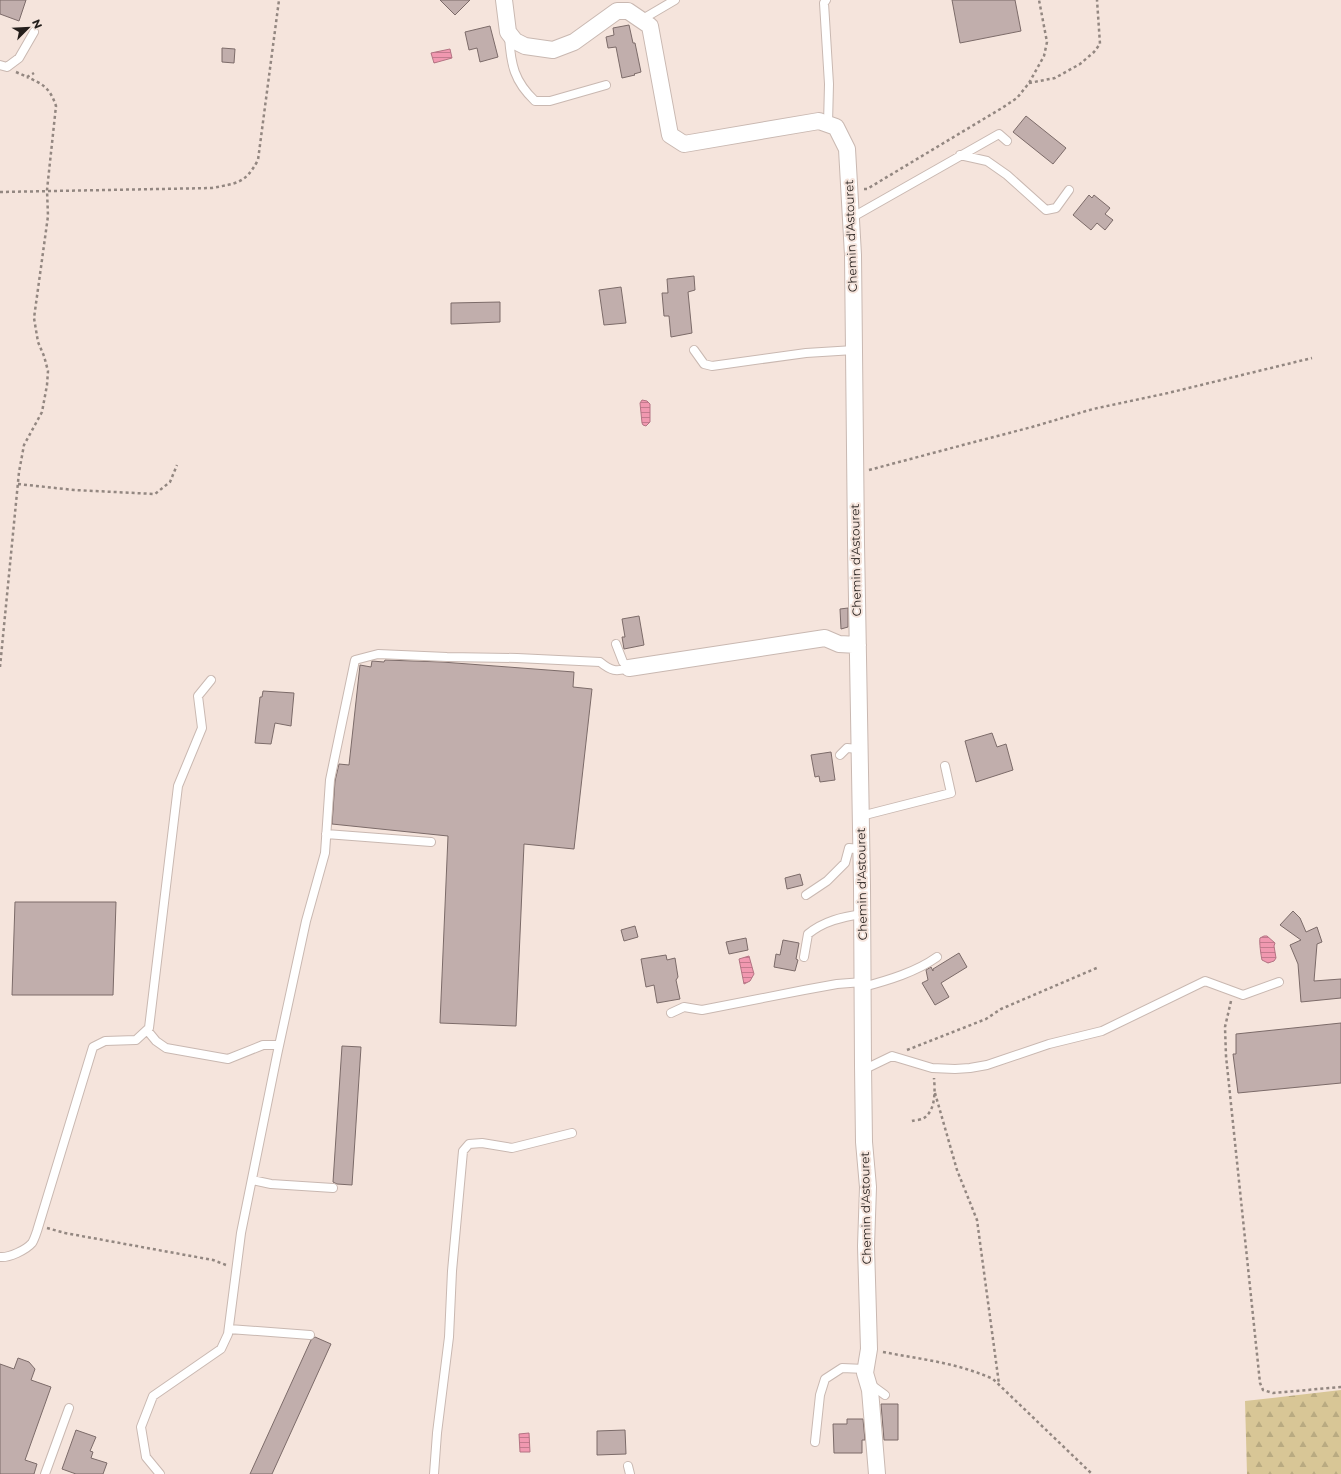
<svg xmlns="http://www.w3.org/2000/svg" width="1341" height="1474" viewBox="0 0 1341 1474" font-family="Montserrat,sans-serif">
	<defs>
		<pattern id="forest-firs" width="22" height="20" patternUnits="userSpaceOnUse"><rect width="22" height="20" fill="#d8c696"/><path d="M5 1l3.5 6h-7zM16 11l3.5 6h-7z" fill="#b9aa81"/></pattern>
		<pattern id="water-rules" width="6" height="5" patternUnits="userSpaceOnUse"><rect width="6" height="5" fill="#f198b0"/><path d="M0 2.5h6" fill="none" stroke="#c37b8e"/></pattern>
	</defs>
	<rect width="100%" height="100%" fill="#f5e4dc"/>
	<path fill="url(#forest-firs)" d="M 1341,1390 L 1341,1474 L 1247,1474 L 1245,1401 Z"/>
	<path fill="url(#water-rules)" stroke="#b47383" d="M 450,49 L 452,58 L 434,63 L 431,53 Z
		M 642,400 L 647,401 L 650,404 L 650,422 L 646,426 L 643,425 L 642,423 L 640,403 Z
		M 1264,936 L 1267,936 L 1275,943 L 1274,946 L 1276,958 L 1274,961 L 1268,963 L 1262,960 C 1261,956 1259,941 1260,938 Z
		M 749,956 L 754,974 L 750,981 L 744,984 L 739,959 Z
		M 529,1433 L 530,1452 L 520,1452 L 519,1434 Z"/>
	<path fill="#c1aeac" stroke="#7c6b69" d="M 0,0 L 26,0 L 19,21 L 0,14 Z
		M 440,0 L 470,0 L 455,15 Z
		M 952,0 L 1015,0 L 1021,31 L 960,43 Z
		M 629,25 L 633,43 L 635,43 L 641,72 L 634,74 L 635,75 L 622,78 L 616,47 L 608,48 L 606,37 L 614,35 L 613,28 Z
		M 490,26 L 498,57 L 480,62 L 477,48 L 469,50 L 465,32 Z
		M 222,48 L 235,49 L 234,63 L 222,62 Z
		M 1026,116 L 1066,148 L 1053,164 L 1013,132 Z
		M 1089,195 L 1092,198 L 1094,195 L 1110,208 L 1105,214 L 1113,220 L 1105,230 L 1097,223 L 1091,230 L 1073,215 Z
		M 694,276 L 695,290 L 688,292 L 692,333 L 671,337 L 669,316 L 664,316 L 662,293 L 668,293 L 667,279 Z
		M 621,287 L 626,323 L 604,325 L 599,290 Z
		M 500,302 L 500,322 L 451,324 L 451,303 Z
		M 848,608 L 848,627 L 841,629 L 840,609 Z
		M 639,616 L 644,645 L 624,649 L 622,637 L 625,637 L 622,619 Z
		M 385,660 L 442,662 L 574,672 L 573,687 L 592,689 L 574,849 L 524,844 L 516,1026 L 440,1023 L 448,836 L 332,824 L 335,781 L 339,764 L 349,765 L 360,665 L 371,667 L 372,661 L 384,662 Z
		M 263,691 L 294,693 L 291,726 L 275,723 L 271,744 L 255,743 L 260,697 L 262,697 Z
		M 992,733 L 997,747 L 1006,744 L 1013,770 L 976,782 L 965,741 Z
		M 831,752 L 835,780 L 820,782 L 819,776 L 815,777 L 811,755 Z
		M 800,874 L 803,885 L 787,889 L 785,878 Z
		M 15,902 L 116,902 L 113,995 L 12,995 Z
		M 1293,911 L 1300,918 L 1306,932 L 1317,927 L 1322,942 L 1317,944 L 1314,981 L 1341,979 L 1341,998 L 1301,1002 L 1298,964 L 1290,945 L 1301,940 L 1280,925 Z
		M 635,926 L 638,937 L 624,941 L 621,930 Z
		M 746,938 L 748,950 L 729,954 L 726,942 Z
		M 783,940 L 799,943 L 796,959 L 798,960 L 795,971 L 774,967 L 776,954 L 780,955 Z
		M 959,953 L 967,967 L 941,983 L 949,997 L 935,1005 L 922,983 L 928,980 L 926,970 L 931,967 L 933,971 L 933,969 Z
		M 666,955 L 667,960 L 675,958 L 678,977 L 676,980 L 680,999 L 657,1003 L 654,985 L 646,987 L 641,959 Z
		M 1341,1023 L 1341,1083 L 1238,1093 L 1233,1054 L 1236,1054 L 1236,1034 Z
		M 342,1046 L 361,1047 L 352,1185 L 337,1184 L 333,1182 Z
		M 315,1337 L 331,1344 L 272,1474 L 250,1474 L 311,1340 Z
		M 18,1358 L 29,1362 L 35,1369 L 31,1380 L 51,1387 L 25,1460 L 37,1464 L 34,1474 L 0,1474 L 0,1364 L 14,1369 Z
		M 881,1404 L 898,1404 L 898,1440 L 884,1440 Z
		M 847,1419 L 863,1419 L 865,1440 L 862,1440 L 862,1453 L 834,1453 L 833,1424 L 847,1424 Z
		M 76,1430 L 96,1437 L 90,1451 L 93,1452 L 91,1458 L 107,1463 L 103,1474 L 76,1474 L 62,1469 Z
		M 625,1430 L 626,1454 L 597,1455 L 597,1431 Z"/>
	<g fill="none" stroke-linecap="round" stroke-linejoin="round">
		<g stroke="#c9b8b1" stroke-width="10">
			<path id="service" d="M 826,0 L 824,3 L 829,84 L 828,124
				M 641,20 L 675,0
				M 509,37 C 511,65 514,81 535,101 L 550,101 L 606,85
				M 0,65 L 7,67 L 19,58 L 34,32
				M 960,155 L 987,161 L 1007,175 L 1046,210 L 1056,208 L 1069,190
				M 851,218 L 999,134 L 1007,141
				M 694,350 L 704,364 L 712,366 L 806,353 L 854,350
				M 840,755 L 847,748 L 859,749
				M 861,816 L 951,793 L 945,766
				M 326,834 L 431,842
				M 806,895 L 827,881 L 845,863 L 849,848 L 861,849
				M 804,957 L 808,934 C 824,921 842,917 862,914
				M 863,987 C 889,980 916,972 937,957
				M 671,1013 L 684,1007 L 702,1010 L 804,990 L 837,984 L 863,982
				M 147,1030 L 156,1041 L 166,1048 L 228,1059 L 263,1045 L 279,1045
				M 863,1070 L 892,1056 L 932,1068 L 955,1069 L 970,1068 L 987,1065 L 1049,1044 L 1102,1031 L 1205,981 L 1243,995 L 1279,982
				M 252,1180 L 271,1184 L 333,1188
				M 0,1257 C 9,1258 26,1250 32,1243 C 34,1240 36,1234 37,1231 L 93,1047 L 105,1041 L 136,1040 L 149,1028 L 178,786 L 202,728 L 198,696 L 211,680
				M 229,1329 L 310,1335
				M 870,1384 L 885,1395
				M 815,1442 L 820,1395 L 825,1379 L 842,1368 L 865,1369
				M 628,1466 L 630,1474
				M 45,1474 L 69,1408
				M 160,1474 L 146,1457 L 141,1427 L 153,1396 L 221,1349 L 228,1334 L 241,1233 L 277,1055 L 306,921 L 325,853 L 330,780 L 355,660 L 378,654 L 447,657 L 517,658 L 600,662 C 611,671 616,672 629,668 L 623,662 L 616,644
				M 434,1474 L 437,1433 L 449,1337 L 452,1271 L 463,1151 L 469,1144 L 482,1143 L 512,1148 L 572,1133"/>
		</g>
		<g stroke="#c9b8b1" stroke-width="18">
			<path id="minor" d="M 504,0 L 508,32 L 515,41 L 525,46 L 553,50 L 574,42 L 617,11 L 628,11 L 650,26 L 670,135 L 684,144 L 819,121 L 836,127 L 847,149 L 853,255 L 856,543 L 862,886 L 863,1066 L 864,1142 L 868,1187 L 866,1246 L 869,1349 L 865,1373 L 870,1390 L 877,1474
				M 629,668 L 825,638 L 839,644 L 858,645"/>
		</g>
		<path stroke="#938781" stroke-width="2.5" stroke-dasharray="3 3" stroke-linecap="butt" d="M 16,72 L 27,77 L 34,73
			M 1029,83 L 1055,78 L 1080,64 L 1094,52 L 1100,44 L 1097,0
			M 864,189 L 867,189 L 1002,108 L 1017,98 L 1029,83 L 1044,56 L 1047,42 L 1039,0
			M 0,192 L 212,188 C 237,183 245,184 258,160 L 279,0
			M 869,470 L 978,441 L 1032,427 L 1093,409 L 1168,393 L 1312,358
			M 18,484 L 74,490 L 155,494 L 170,482 L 177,465
			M 0,667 L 19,472 L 24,445 L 42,412 L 47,385 L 48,371 L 44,356 L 38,342 L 34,318 L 48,216 L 47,190 L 56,106 C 50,88 43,84 27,77
			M 1231,1001 L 1225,1027 L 1226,1056 L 1260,1383 L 1263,1390 L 1273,1393 L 1341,1387
			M 907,1050 L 986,1019 L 1001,1009 L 1099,967
			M 935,1093 L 957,1170 L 977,1220 L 999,1384
			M 912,1121 C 915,1120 921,1120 924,1118 C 936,1110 935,1090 934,1078
			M 47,1228 L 65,1233 L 213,1260 L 226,1265
			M 883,1352 C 920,1359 958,1363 993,1379 L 1092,1474"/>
		<use href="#service" stroke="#fff" stroke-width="8"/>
		<use href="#minor" stroke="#fff" stroke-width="16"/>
	</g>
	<g text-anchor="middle" stroke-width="4" stroke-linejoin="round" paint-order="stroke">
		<g font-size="12" fill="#241e1b" stroke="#f5e4dc">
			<text transform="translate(851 236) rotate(-92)" y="4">Chemin d'Astouret</text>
			<text transform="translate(856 560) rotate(-91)" y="4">Chemin d'Astouret</text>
			<text transform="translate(862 884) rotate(-91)" y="4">Chemin d'Astouret</text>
			<text transform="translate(866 1208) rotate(-91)" y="4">Chemin d'Astouret</text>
		</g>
	</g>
	<g transform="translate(28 28) rotate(66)" stroke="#f5e4dc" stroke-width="3" paint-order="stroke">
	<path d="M0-3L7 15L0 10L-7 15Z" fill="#241e1b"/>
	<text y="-6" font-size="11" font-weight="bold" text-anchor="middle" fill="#241e1b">N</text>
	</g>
</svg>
